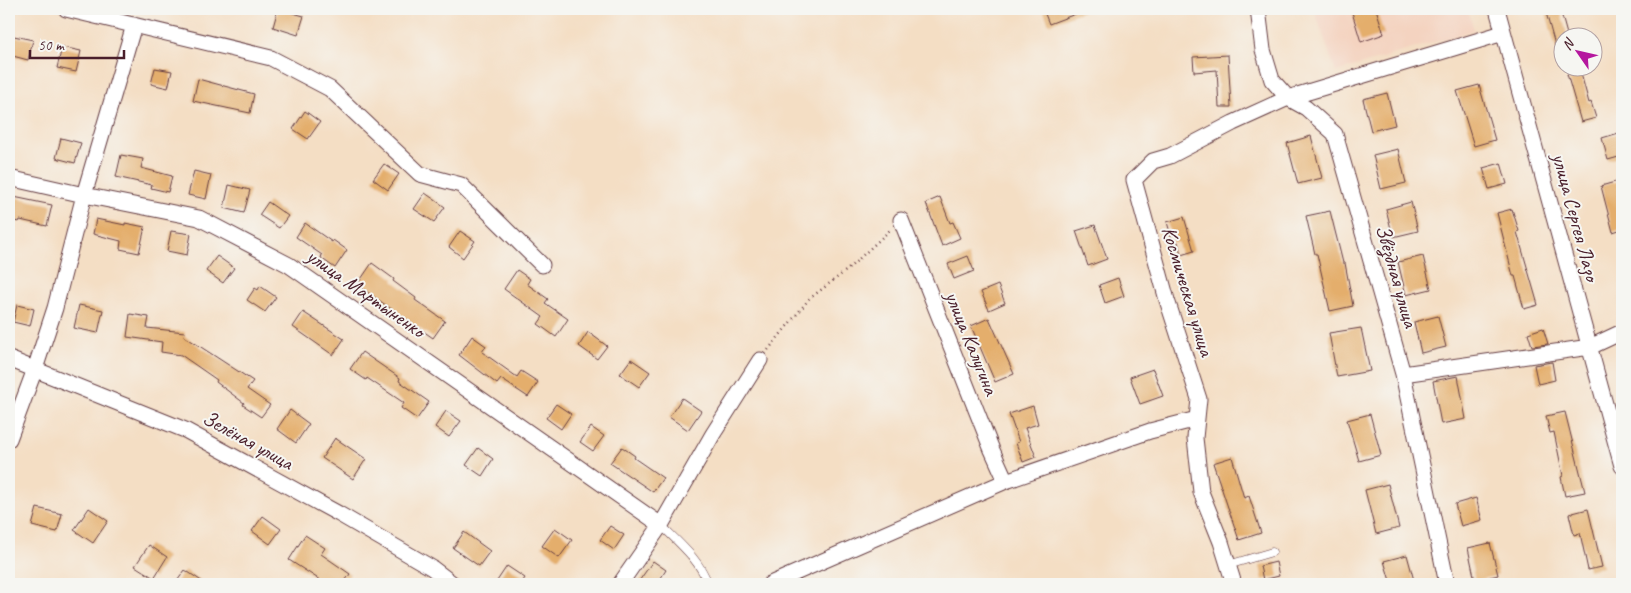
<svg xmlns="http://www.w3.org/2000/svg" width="1631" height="593" viewBox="0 0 1631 593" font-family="Caveat,sans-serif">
	<rect width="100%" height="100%" fill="#f6f6f2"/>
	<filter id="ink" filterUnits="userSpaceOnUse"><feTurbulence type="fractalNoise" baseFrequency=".02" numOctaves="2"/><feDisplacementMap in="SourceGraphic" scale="10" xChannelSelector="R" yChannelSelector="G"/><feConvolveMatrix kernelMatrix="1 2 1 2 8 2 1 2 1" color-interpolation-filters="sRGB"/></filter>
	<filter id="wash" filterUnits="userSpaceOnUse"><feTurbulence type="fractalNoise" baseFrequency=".0096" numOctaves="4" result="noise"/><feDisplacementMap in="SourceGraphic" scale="20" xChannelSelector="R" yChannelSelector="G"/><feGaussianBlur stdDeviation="1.12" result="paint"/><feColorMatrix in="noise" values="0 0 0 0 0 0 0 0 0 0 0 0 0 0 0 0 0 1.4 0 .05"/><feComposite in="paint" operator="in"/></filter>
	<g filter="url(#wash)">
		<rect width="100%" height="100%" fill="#f4dec4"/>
		<path fill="#f4d3c0" d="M 1314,9 L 1468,9 L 1474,30 L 1336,72 Z"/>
		<g id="blocks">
			<path fill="#e4ae6c" d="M 278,9 L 304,16 L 298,35 L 273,27 Z
				M 1043,9 L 1086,9 L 1086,10 L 1049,24 Z
				M 1351,9 L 1376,9 L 1384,34 L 1361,42 Z
				M 1545,9 L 1560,9 L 1568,38 L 1564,38 L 1564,62 L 1560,63 Z
				M 9,35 L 33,40 L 28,60 L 9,55 Z
				M 62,47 L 81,51 L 76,72 L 57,68 Z
				M 1228,55 L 1231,107 L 1219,107 L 1217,70 L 1194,72 L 1193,57 Z
				M 155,68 L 172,71 L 168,88 L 151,84 Z
				M 1580,70 L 1589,103 L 1591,102 L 1596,118 L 1581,122 L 1567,74 Z
				M 198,79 L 254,94 L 250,113 L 193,101 Z
				M 1479,85 L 1495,140 L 1474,146 L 1457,91 Z
				M 1387,93 L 1395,125 L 1371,131 L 1363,99 Z
				M 305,111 L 320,122 L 308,139 L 293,129 Z
				M 1622,132 L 1622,156 L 1608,160 L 1602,138 Z
				M 1311,136 L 1322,178 L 1298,184 L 1287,143 Z
				M 61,138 L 81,143 L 75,163 L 56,158 Z
				M 1398,149 L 1406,183 L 1381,189 L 1373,155 Z
				M 121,155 L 143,159 L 141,168 L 172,176 L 168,192 L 151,188 L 152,185 L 116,177 Z
				M 1501,163 L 1507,184 L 1489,189 L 1483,168 Z
				M 384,164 L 399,174 L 388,190 L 373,179 Z
				M 194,171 L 211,175 L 206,199 L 188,195 Z
				M 1622,180 L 1622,229 L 1613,232 L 1601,186 Z
				M 229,185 L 250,190 L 244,213 L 224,208 Z
				M 425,193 L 445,207 L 434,222 L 414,209 Z
				M 9,196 L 52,205 L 47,226 L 20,220 L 19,222 L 9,220 Z
				M 940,197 L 950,223 L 953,222 L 960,238 L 942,246 L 926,203 Z
				M 268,202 L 288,216 L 279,228 L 259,215 Z
				M 1411,202 L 1418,231 L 1393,237 L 1386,209 Z
				M 1512,209 L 1519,231 L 1517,232 L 1538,305 L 1524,309 L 1515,276 L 1513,276 L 1497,213 Z
				M 1330,211 L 1343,263 L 1345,263 L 1353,306 L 1330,311 L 1317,254 L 1315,254 L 1306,216 Z
				M 1184,217 L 1194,251 L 1181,255 L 1178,242 L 1173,243 L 1167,222 Z
				M 96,219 L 125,225 L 125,223 L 145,227 L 139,253 L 120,249 L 121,241 L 93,234 Z
				M 305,223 L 332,242 L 333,240 L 347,250 L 335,268 L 321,258 L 322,255 L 296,237 Z
				M 1095,225 L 1107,259 L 1088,266 L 1076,231 Z
				M 171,231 L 191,234 L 187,255 L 167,251 Z
				M 460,231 L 475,241 L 463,258 L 449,247 Z
				M 217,256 L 234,268 L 223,283 L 206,271 Z
				M 968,256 L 974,271 L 954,279 L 948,264 Z
				M 1423,256 L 1431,289 L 1406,295 L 1398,262 Z
				M 372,263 L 394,279 L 393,281 L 416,298 L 415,300 L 445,321 L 433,338 L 357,285 Z
				M 517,270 L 530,279 L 527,284 L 548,299 L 545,303 L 568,319 L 556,337 L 538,324 L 543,317 L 504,289 Z
				M 1118,278 L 1124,296 L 1105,303 L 1099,285 Z
				M 998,285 L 1005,303 L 989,310 L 981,292 Z
				M 260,286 L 276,297 L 265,312 L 247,300 L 255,288 L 258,290 Z
				M 17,305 L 34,309 L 30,326 L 13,322 Z
				M 79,305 L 103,310 L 98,333 L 74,328 Z
				M 303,312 L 344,339 L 333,355 L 293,327 Z
				M 130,314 L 149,317 L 147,328 L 185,332 L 184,336 L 253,381 L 247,389 L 270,405 L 261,417 L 243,405 L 244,403 L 216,382 L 217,380 L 181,355 L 161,352 L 162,342 L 127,337 Z
				M 1438,316 L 1446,347 L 1421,353 L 1414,322 Z
				M 989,318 L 1014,374 L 995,382 L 971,326 Z
				M 1361,328 L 1370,371 L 1337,377 L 1329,333 Z
				M 1543,328 L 1548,344 L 1532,346 L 1528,333 Z
				M 588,332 L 607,346 L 597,359 L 579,346 Z
				M 472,336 L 486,346 L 482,352 L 517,377 L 521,371 L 538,382 L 528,397 L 501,379 L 497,384 L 459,355 Z
				M 362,352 L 400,378 L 399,381 L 429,402 L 417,419 L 401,408 L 404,403 L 367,378 L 366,380 L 350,369 Z
				M 631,359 L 650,372 L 639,387 L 620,374 Z
				M 1552,362 L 1555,380 L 1538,384 L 1534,365 Z
				M 1153,369 L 1163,396 L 1140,404 L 1130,377 Z
				M 1458,376 L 1466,419 L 1441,424 L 1433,381 Z
				M 682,398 L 701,411 L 688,430 L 669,417 Z
				M 556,404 L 571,414 L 561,429 L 546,418 Z
				M 1033,406 L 1038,424 L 1025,428 L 1036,457 L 1023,462 L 1016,443 L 1019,442 L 1009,414 Z
				M 290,410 L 309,424 L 296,443 L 277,429 Z
				M 446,411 L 461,421 L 449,437 L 435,427 Z
				M 1565,412 L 1585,492 L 1565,496 L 1561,477 L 1563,476 L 1554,432 L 1550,433 L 1546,416 Z
				M 1370,414 L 1381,455 L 1359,461 L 1347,420 Z
				M 591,427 L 604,436 L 593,451 L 580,442 Z
				M 335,438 L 366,459 L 353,479 L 322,458 Z
				M 622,447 L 635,456 L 634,458 L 663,478 L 653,492 L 610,463 Z
				M 478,448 L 493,459 L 482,476 L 466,465 Z
				M 1232,457 L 1244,498 L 1249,496 L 1261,533 L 1239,540 L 1213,463 Z
				M 1388,484 L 1399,528 L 1376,534 L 1365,490 Z
				M 1476,498 L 1482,520 L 1461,526 L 1455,504 Z
				M 37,508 L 62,514 L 57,532 L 32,526 Z
				M 89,508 L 108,521 L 93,543 L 74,530 Z
				M 1588,509 L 1602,567 L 1588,570 L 1580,533 L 1574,535 L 1569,514 Z
				M 263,516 L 281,529 L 270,544 L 252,531 Z
				M 610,526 L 624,535 L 614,550 L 600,540 Z
				M 555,528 L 572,540 L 559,558 L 542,546 Z
				M 464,532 L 490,551 L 479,566 L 453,548 Z
				M 305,535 L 325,548 L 321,554 L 350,574 L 343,584 L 318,584 L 320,580 L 289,560 Z
				M 1490,543 L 1498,575 L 1475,581 L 1468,548 Z
				M 149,545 L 167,557 L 154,578 L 135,566 Z
				M 1407,555 L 1415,584 L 1391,584 L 1384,561 Z
				M 653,561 L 666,570 L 657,584 L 637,584 Z
				M 1276,562 L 1279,576 L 1263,580 L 1260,566 Z
				M 507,566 L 525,578 L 521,584 L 495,584 Z
				M 185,570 L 206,584 L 175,584 Z"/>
		</g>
	</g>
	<g filter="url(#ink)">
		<use href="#blocks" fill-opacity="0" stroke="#643c42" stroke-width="1"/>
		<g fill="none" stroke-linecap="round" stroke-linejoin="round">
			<g stroke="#643c42" stroke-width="9">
				<path id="service" d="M 661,525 C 679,543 700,560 708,584
					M 1228,565 L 1272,552"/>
			</g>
			<g stroke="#643c42" stroke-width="17">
				<path id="minor" d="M 66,9 L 271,58 L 330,89 L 420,174 L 461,185 L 542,265
					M 1258,9 L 1263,50 L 1272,80 L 1288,98 L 1306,108 L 1335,134 L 1403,374 L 1447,584
					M 1497,9 L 1622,466
					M 9,178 L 84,195 L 199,218 L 289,265 L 661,525
					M 901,220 L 992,450 L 1006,481
					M 9,359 L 185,430 L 339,514 L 432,568 L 453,584
					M 1403,374 L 1590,347 L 1622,332
					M 9,439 L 35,369 L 55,308 L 84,195 L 134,25
					M 620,584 L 661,525 L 713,434 L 760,360
					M 770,584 L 1006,481 L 1150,431 L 1197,419
					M 1234,584 L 1221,542 L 1201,492 L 1195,438 L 1199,399 L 1167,300 L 1134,180 L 1153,161 L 1170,156 L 1233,123 L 1288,98 L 1503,33"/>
			</g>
			<path stroke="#643c42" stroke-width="2.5" stroke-dasharray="1 4" stroke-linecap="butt" d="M 768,350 L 809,299 L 847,270 L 890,230"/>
			<use href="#service" stroke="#fff" stroke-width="8"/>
			<use href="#minor" stroke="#fff" stroke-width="15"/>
		</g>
	</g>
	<g text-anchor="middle" stroke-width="4" stroke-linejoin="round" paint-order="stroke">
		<g font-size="21" fill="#4a1f2b" stroke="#f6f6f2">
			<text transform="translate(1576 217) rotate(75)" y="7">улица Сергея Лазо</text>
			<text transform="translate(1397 276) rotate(74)" y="7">Звёздная улица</text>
			<text transform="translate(1188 291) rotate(73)" y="7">Космическая улица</text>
			<text transform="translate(366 293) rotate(35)" y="7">улица Мартыненко</text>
			<text transform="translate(972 343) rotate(68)" y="7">улица Калугина</text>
			<text transform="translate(248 440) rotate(29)" y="7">Зелёная улица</text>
		</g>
	</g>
	<rect width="1631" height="593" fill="none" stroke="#f6f6f2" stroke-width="30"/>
	<g transform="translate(1578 52) rotate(304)"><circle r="24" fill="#f6f6f2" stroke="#b1a0a2"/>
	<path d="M0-4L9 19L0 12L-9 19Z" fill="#b5179e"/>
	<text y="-8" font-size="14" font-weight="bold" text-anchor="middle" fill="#4a1f2b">N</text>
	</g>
	<path d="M30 50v8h94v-8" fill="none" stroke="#4a1f2b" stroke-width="2.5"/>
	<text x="38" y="50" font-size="15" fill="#4a1f2b" stroke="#f6f6f2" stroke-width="4" paint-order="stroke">50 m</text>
</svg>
